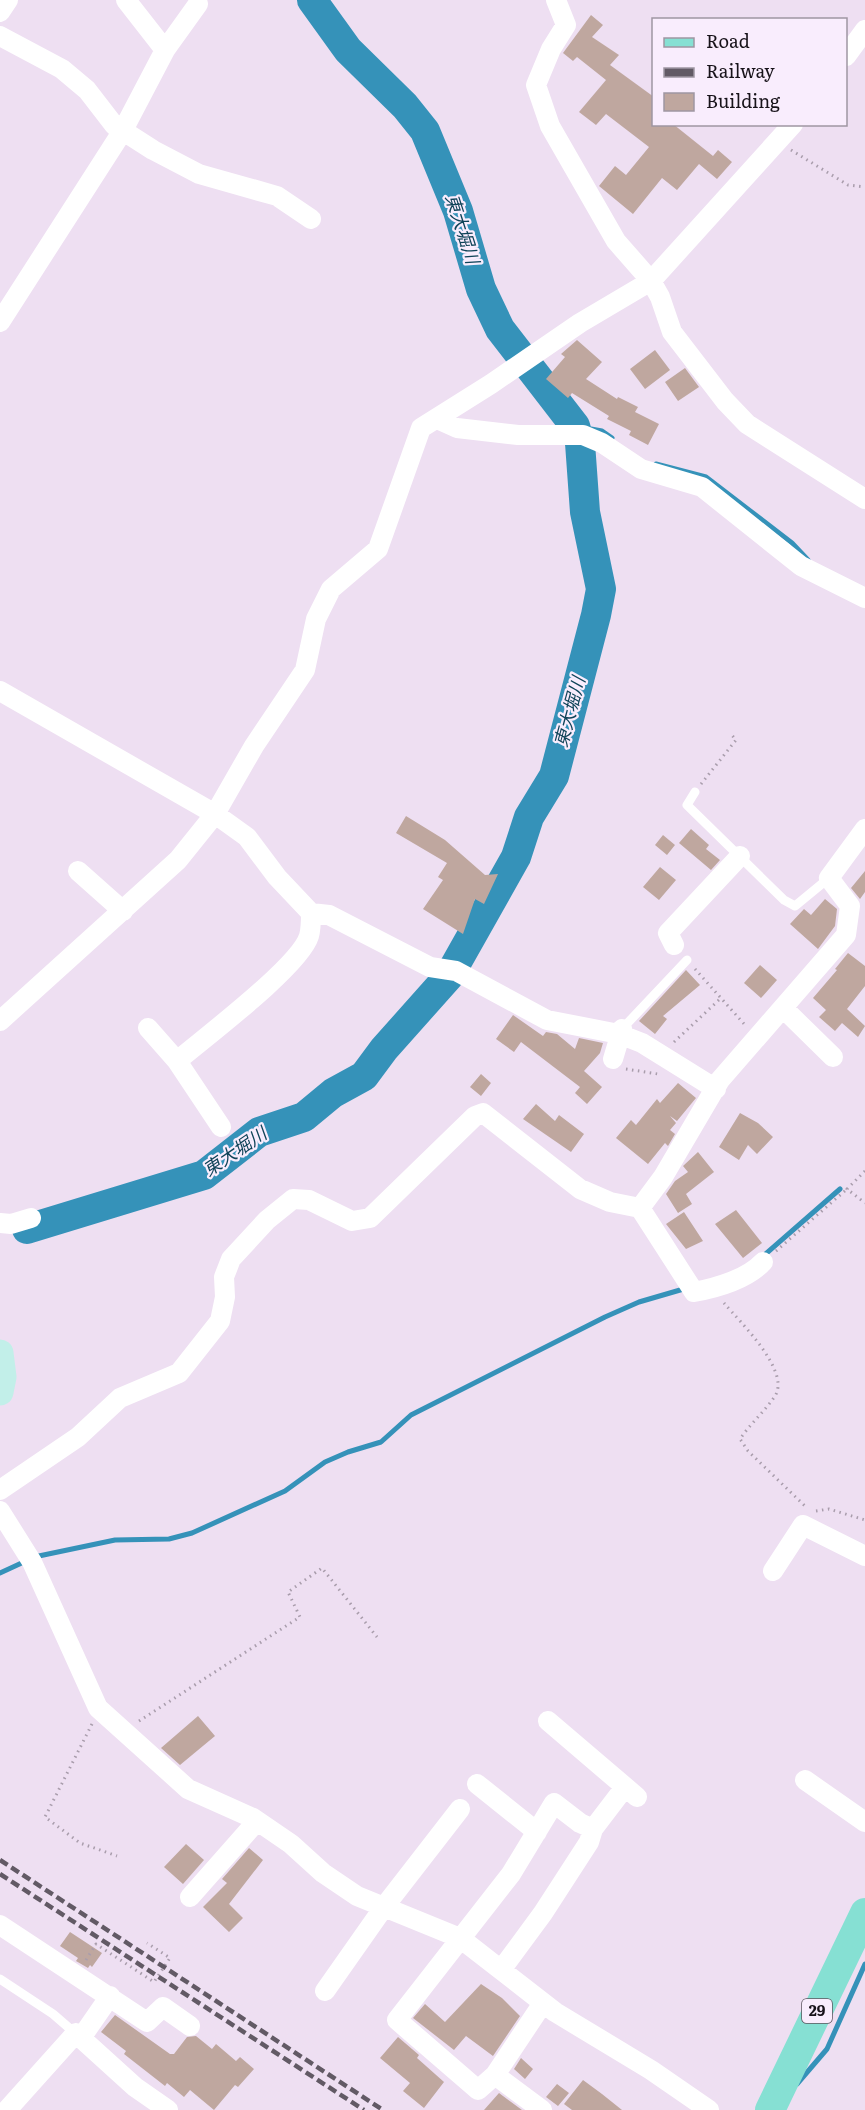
<svg xmlns="http://www.w3.org/2000/svg" width="865" height="2110" viewBox="0 0 865 2110" font-family="Literata,'Noto Sans JP',serif">
	<rect width="100%" height="100%" fill="#eedff2"/>
	<g fill="none" stroke-linecap="round" stroke-linejoin="round">
		<path stroke="#3592b9" stroke-width="5" d="M 591,429 L 602,431 L 612,438
			M 656,464 L 706,477 L 792,543 L 808,560
			M 762,1257 L 840,1189
			M 34,1557 L 115,1540 L 169,1539 L 192,1533 L 285,1491 L 325,1462 L 348,1452 L 381,1442 L 411,1415 L 605,1317 L 639,1302 L 687,1288
			M 0,1573 L 26,1561
			M 797,2084 L 827,2049 L 865,1964"/>
		<path stroke="#3592b9" stroke-width="30" d="M 27,1229 L 204,1175 L 259,1132 L 304,1117 L 333,1093 L 364,1076 L 384,1049 L 449,976 L 516,857 L 529,817 L 554,776 L 596,615 L 601,589 L 585,512 L 580,443 L 575,426 L 500,329 L 481,289 L 458,211 L 425,131 L 405,106 L 348,50 L 312,0"/>
	</g>
	<path fill="#bfa79f" d="M 591,15 L 603,25 L 592,37 L 619,55 L 610,65 L 654,97 L 654,124 L 673,124 L 713,156 L 718,150 L 732,162 L 717,179 L 699,164 L 677,190 L 662,178 L 633,214 L 599,186 L 615,166 L 626,175 L 649,147 L 606,114 L 596,125 L 579,112 L 606,80 L 577,57 L 573,61 L 563,53 Z
		M 577,340 L 602,362 L 586,379 L 617,399 L 618,397 L 638,407 L 635,412 L 659,424 L 648,445 L 629,435 L 631,431 L 607,419 L 609,416 L 572,393 L 568,398 L 546,379 L 565,357 L 561,354 Z
		M 655,350 L 670,370 L 645,389 L 630,369 Z
		M 685,368 L 699,387 L 678,401 L 665,382 Z
		M 406,816 L 445,840 L 485,875 L 498,874 L 484,904 L 475,899 L 463,934 L 423,909 L 443,880 L 438,877 L 447,863 L 396,833 Z
		M 691,829 L 709,845 L 706,849 L 720,860 L 711,870 L 679,843 Z
		M 663,835 L 675,845 L 667,855 L 655,845 Z
		M 660,867 L 676,880 L 659,900 L 643,887 Z
		M 865,871 L 865,892 L 860,899 L 851,888 Z
		M 825,899 L 837,909 L 835,926 L 818,949 L 790,924 L 804,909 L 811,915 Z
		M 848,953 L 865,966 L 865,986 L 847,1009 L 865,1026 L 858,1037 L 842,1023 L 835,1031 L 819,1017 L 826,1010 L 813,998 L 837,970 L 835,969 Z
		M 760,965 L 777,980 L 761,998 L 744,983 Z
		M 686,970 L 700,985 L 663,1016 L 667,1019 L 655,1034 L 639,1021 Z
		M 513,1015 L 543,1036 L 546,1032 L 557,1034 L 575,1049 L 579,1038 L 603,1043 L 600,1053 L 584,1071 L 602,1087 L 587,1104 L 575,1093 L 580,1087 L 521,1042 L 514,1052 L 496,1039 Z
		M 481,1074 L 491,1083 L 481,1096 L 470,1087 Z
		M 678,1083 L 696,1098 L 677,1121 L 670,1116 L 676,1123 L 670,1130 L 675,1134 L 668,1146 L 665,1143 L 648,1164 L 616,1138 L 631,1120 L 636,1125 L 657,1099 L 660,1103 Z
		M 536,1104 L 555,1121 L 559,1115 L 584,1134 L 571,1152 L 523,1119 Z
		M 740,1113 L 758,1123 L 773,1137 L 757,1154 L 748,1145 L 739,1160 L 719,1147 Z
		M 698,1152 L 714,1172 L 686,1194 L 692,1204 L 678,1213 L 666,1194 L 675,1181 L 688,1172 L 683,1166 Z
		M 736,1210 L 762,1243 L 743,1258 L 715,1224 Z
		M 684,1212 L 703,1241 L 686,1249 L 666,1224 Z
		M 198,1716 L 215,1736 L 180,1765 L 161,1748 Z
		M 186,1844 L 204,1860 L 183,1884 L 164,1867 Z
		M 249,1848 L 263,1860 L 229,1904 L 243,1918 L 229,1932 L 203,1907 L 227,1883 L 222,1879 Z
		M 70,1932 L 102,1953 L 92,1967 L 90,1965 L 88,1968 L 76,1961 L 78,1958 L 60,1946 Z
		M 481,1984 L 502,1998 L 520,2016 L 493,2056 L 466,2036 L 454,2050 L 413,2018 L 425,2004 L 445,2022 Z
		M 115,2015 L 170,2054 L 174,2054 L 187,2037 L 196,2036 L 212,2049 L 216,2044 L 236,2061 L 240,2057 L 254,2069 L 238,2087 L 235,2085 L 214,2110 L 190,2090 L 184,2097 L 167,2083 L 165,2086 L 124,2054 L 126,2051 L 101,2032 Z
		M 398,2037 L 419,2055 L 417,2058 L 444,2082 L 424,2108 L 403,2091 L 410,2083 L 380,2058 Z
		M 521,2058 L 533,2069 L 525,2079 L 514,2069 Z
		M 583,2080 L 602,2094 L 622,2110 L 572,2110 L 564,2104 Z
		M 557,2084 L 569,2093 L 558,2106 L 546,2097 Z
		M 499,2093 L 522,2110 L 484,2110 Z"/>
	<g fill="none" stroke-linecap="round" stroke-linejoin="round">
		<path stroke="#a99dac" stroke-width="3" stroke-dasharray="1.5 4.5" stroke-linecap="butt" d="M 791,150 L 848,185 L 865,187
			M 701,784 L 736,740 L 731,734
			M 695,969 L 745,1025
			M 674,1042 L 721,998
			M 626,1069 L 658,1074
			M 865,1171 L 847,1189 L 865,1203
			M 776,1251 L 847,1189
			M 724,1303 C 740,1322 791,1371 775,1396 C 765,1411 750,1424 740,1439 L 748,1451 L 806,1507
			M 816,1511 L 829,1509 L 865,1520
			M 139,1721 L 300,1617 L 288,1592 L 322,1568 L 377,1637
			M 92,1724 L 45,1817 L 80,1843 L 117,1856
			M 86,1960 L 96,1944 L 154,1982 L 170,1958 L 147,1943"/>
		<path stroke="#fff" stroke-width="9" d="M 695,792 L 687,805 L 784,900 L 795,906 L 829,878
			M 622,1029 L 687,960
			M 0,1979 L 53,2014 L 76,2034"/>
		<path stroke="#fff" stroke-width="20" d="M 556,0 L 566,25 L 551,49 L 536,85 L 550,126 L 616,241 L 651,281 L 660,297 L 672,332 L 725,401 L 747,424 L 865,499
			M 0,12 L 8,0
			M 0,36 L 62,69 L 87,90 L 114,125 L 153,150 L 199,174 L 277,196 L 311,219
			M 165,50 L 198,4
			M 846,56 L 865,30
			M 0,322 L 122,132 L 165,50 L 126,0
			M 437,419 L 457,428 L 518,435 L 583,435 L 602,443 L 641,469 L 702,487 L 801,566 L 865,598
			M 0,691 L 215,814 L 247,837 L 277,877 L 311,913 L 329,915 L 430,967 L 456,971 L 547,1020 L 619,1034 L 642,1043 L 716,1089
			M 78,871 L 123,911
			M 674,945 L 668,933 L 740,856
			M 783,1008 L 833,1057
			M 0,1021 L 178,860 L 215,814 L 254,746 L 305,670 L 316,619 L 331,589 L 378,549 L 421,428 L 491,384 L 580,323 L 651,281 L 793,124
			M 148,1028 L 177,1061 L 221,1127
			M 613,1059 L 622,1029
			M 177,1061 C 204,1038 300,966 309,936 C 311,929 311,920 311,913
			M 640,1208 L 694,1292 C 716,1288 747,1279 763,1262
			M 0,1223 L 11,1224 L 31,1218
			M 0,1490 L 78,1437 L 120,1398 L 179,1373 L 220,1321 L 225,1297 L 224,1277 L 231,1259 L 267,1220 L 293,1199 L 309,1200 L 352,1221 L 370,1218 L 475,1116 L 483,1113 L 580,1189 L 610,1202 L 640,1208 L 663,1177 L 720,1080 L 846,935 L 850,906 L 829,878 L 865,829
			M 0,1511 L 32,1562 L 98,1708 L 188,1789 L 253,1818 L 291,1844 L 323,1873 L 357,1896 L 460,1938 L 555,2012 L 651,2070 L 709,2110
			M 773,1571 L 803,1525 L 865,1556
			M 548,1721 L 637,1797
			M 805,1780 L 865,1822
			M 477,1784 L 537,1832
			M 190,1897 L 257,1821
			M 0,1925 L 147,2022 L 163,2007 L 190,2026
			M 501,1970 L 543,1913 L 589,1842 L 593,1829 L 625,1787
			M 325,1991 L 384,1907 L 460,1809
			M 110,1996 L 81,2038 L 135,2087 L 168,2110
			M 495,2075 L 478,2090 L 397,2020 L 511,1874 L 554,1803 L 580,1823 L 593,1829
			M 7,2110 L 76,2033
			M 542,2110 L 495,2075 L 543,2003"/>
		<path stroke="#c2efe9" stroke-width="27" d="M 0,1353 L 3,1377 L 0,1392"/>
		<path stroke="#86e0d3" stroke-width="30" d="M 770,2110 L 865,1913"/>
		<path stroke="#625a65" stroke-width="4.5" stroke-dasharray="9 4.5" stroke-linecap="butt" d="M 0,1860 L 383,2110
			M 0,1874 L 364,2110"/>
	</g>
	<g text-anchor="middle" stroke-width="4.5" stroke-linejoin="round" paint-order="stroke">
		<rect fill="#f9edfd" stroke="#5c545e" stroke-width="1.5" x="802" y="1999" width="30" height="24" rx="4.5"/>
		<g font-size="15" font-weight="bold" fill="#18131a">
			<text x="817" y="2016">29</text>
		</g>
		<g font-size="18" font-style="italic" fill="#0f4358" stroke="#f9edfd">
			<text transform="translate(462 229) rotate(72)" y="6">東大堀川</text>
			<text transform="translate(570 712) rotate(-75)" y="6">東大堀川</text>
			<text transform="translate(235 1152) rotate(-34)" y="6">東大堀川</text>
		</g>
	</g>
	<rect x="652" y="18" width="195" height="108" fill="#f9edfd" stroke="#9f96a2" stroke-width="1.5"/>
	<rect x="664" y="38" width="30" height="9" fill="#86e0d3" stroke="#9f96a2" stroke-width="1.5"/>
	<text x="706" y="48" font-size="18" fill="#18131a">Road</text>
	<rect x="664" y="68" width="30" height="9" fill="#625a65" stroke="#9f96a2" stroke-width="1.5"/>
	<text x="706" y="78" font-size="18" fill="#18131a">Railway</text>
	<rect x="664" y="93" width="30" height="18" fill="#bfa79f" stroke="#9f96a2" stroke-width="1.5"/>
	<text x="706" y="108" font-size="18" fill="#18131a">Building</text>
</svg>
